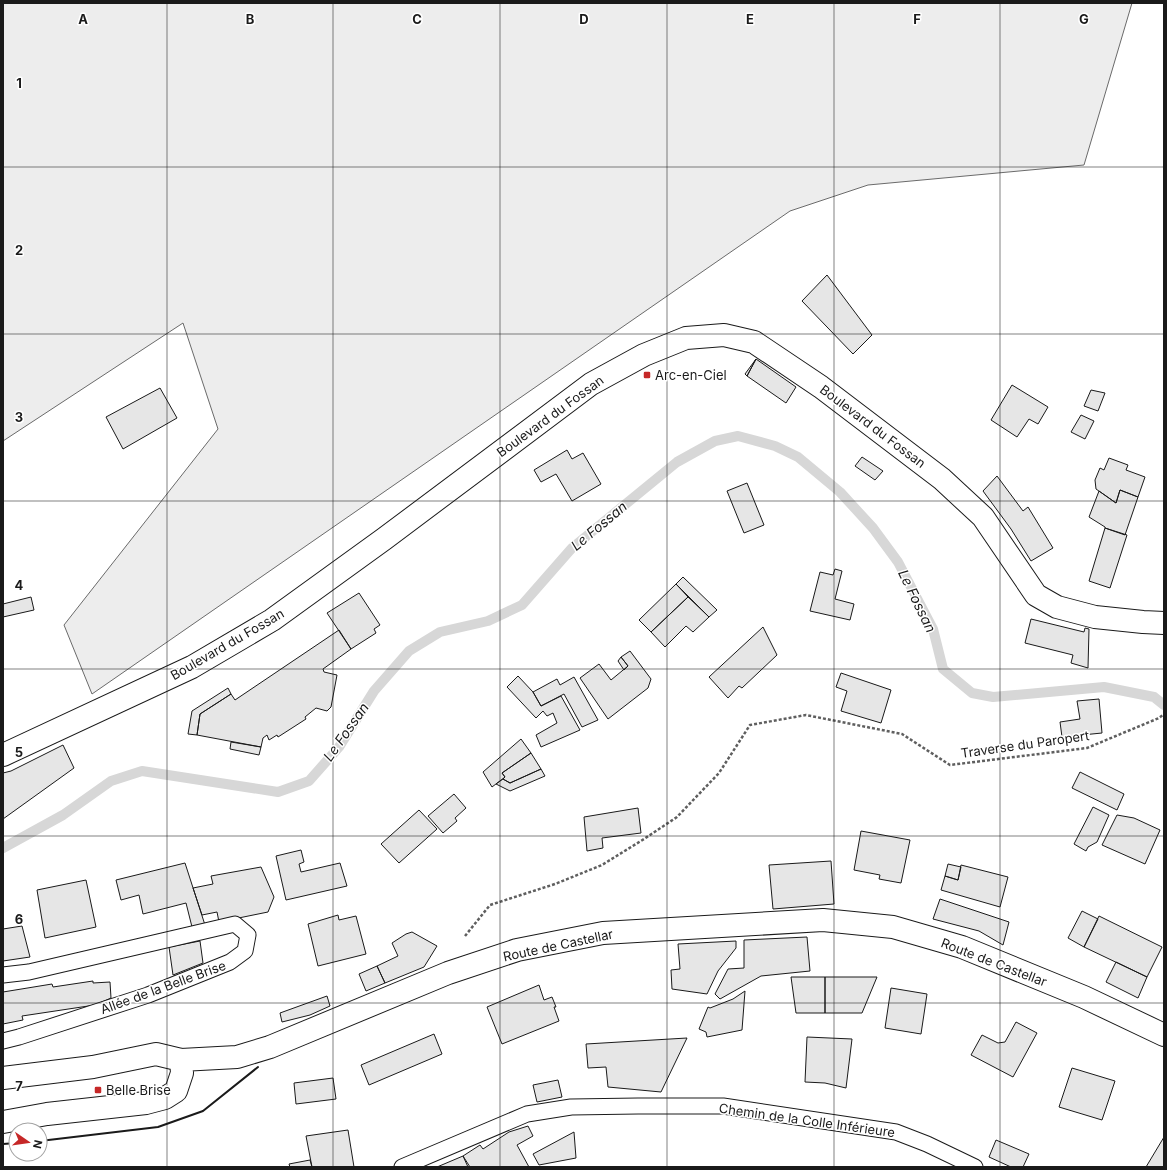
<svg xmlns="http://www.w3.org/2000/svg" width="1167" height="1170" viewBox="0 0 1167 1170" font-family="Inter,sans-serif">
	<rect width="100%" height="100%" fill="#fff"/>
	<path fill="#ededed" stroke="#6a6a6a" d="M 3,3 L 1132,3 L 1084,165 L 868,185 L 790,211 L 92,694 L 64,625 L 218,429 L 183,323 L 3,441 Z"/>
	<g fill="none" stroke-linecap="round" stroke-linejoin="round">
		<path stroke="#d7d7d7" stroke-width="10" d="M 3,848 L 63,815 L 111,781 L 142,771 L 278,792 L 309,781 L 339,747 L 374,691 L 409,651 L 440,632 L 488,621 L 522,605 L 572,548 L 677,462 L 715,441 L 738,436 L 775,446 L 798,457 L 840,492 L 873,528 L 898,562 L 933,629 L 943,669 L 972,693 L 993,697 L 1104,687 L 1154,697 L 1164,705"/>
	</g>
	<path fill="#e6e6e6" stroke="#1a1a1a" d="M 827,275 L 872,335 L 853,354 L 802,301 Z
		M 756,359 L 747,376 L 745,374 Z
		M 756,359 L 796,387 L 786,403 L 747,376 Z
		M 1012,385 L 1048,407 L 1038,424 L 1029,419 L 1017,437 L 991,420 Z
		M 160,388 L 177,418 L 123,449 L 106,417 Z
		M 1091,390 L 1105,393 L 1098,411 L 1084,406 Z
		M 1081,415 L 1094,421 L 1085,439 L 1071,432 Z
		M 567,450 L 572,459 L 583,453 L 601,484 L 572,501 L 556,474 L 541,482 L 534,470 Z
		M 862,457 L 883,471 L 875,480 L 855,466 Z
		M 1109,458 L 1128,465 L 1126,470 L 1145,477 L 1138,497 L 1120,490 L 1116,503 L 1096,489 L 1095,480 L 1100,468 L 1104,470 Z
		M 997,476 L 1023,511 L 1028,507 L 1053,548 L 1031,561 L 1011,529 L 983,491 Z
		M 747,483 L 764,525 L 744,533 L 727,491 Z
		M 1120,490 L 1138,497 L 1125,535 L 1105,528 L 1105,527 L 1089,517 L 1099,491 L 1116,503 Z
		M 1105,528 L 1127,535 L 1110,588 L 1089,581 Z
		M 835,569 L 842,571 L 835,599 L 854,604 L 850,620 L 810,611 L 820,572 L 833,575 Z
		M 683,577 L 717,610 L 709,617 L 676,584 Z
		M 676,584 L 688,597 L 651,632 L 639,620 Z
		M 359,593 L 380,625 L 374,629 L 376,633 L 351,649 L 327,613 Z
		M 31,597 L 34,610 L 3,617 L 3,604 Z
		M 688,597 L 709,617 L 693,632 L 686,626 L 665,647 L 651,632 Z
		M 1031,619 L 1084,632 L 1085,628 L 1089,629 L 1088,668 L 1071,663 L 1073,655 L 1025,643 Z
		M 763,627 L 777,655 L 742,688 L 739,686 L 728,698 L 709,677 Z
		M 339,630 L 351,649 L 323,669 L 324,672 L 337,675 L 331,707 L 327,711 L 316,708 L 305,717 L 306,719 L 278,737 L 277,735 L 269,740 L 267,735 L 263,738 L 261,747 L 197,735 L 200,714 L 231,694 L 235,700 Z
		M 630,651 L 651,679 L 648,688 L 608,719 L 580,678 L 599,664 L 611,680 L 628,666 L 621,657 Z
		M 621,657 L 628,666 L 624,670 L 618,661 Z
		M 841,673 L 891,690 L 881,723 L 841,711 L 847,691 L 836,687 Z
		M 518,676 L 533,692 L 541,706 L 561,696 L 580,730 L 541,747 L 536,735 L 557,723 L 553,713 L 547,716 L 543,711 L 536,718 L 507,687 Z
		M 574,677 L 598,720 L 582,727 L 564,694 L 541,706 L 533,692 L 557,679 L 560,685 Z
		M 228,688 L 231,694 L 200,714 L 197,735 L 188,734 L 192,711 Z
		M 1099,699 L 1102,733 L 1062,737 L 1060,722 L 1080,719 L 1077,701 Z
		M 521,739 L 531,753 L 502,773 L 505,777 L 492,787 L 483,772 Z
		M 231,742 L 261,747 L 259,755 L 230,749 Z
		M 63,745 L 74,768 L 3,819 L 3,773 L 11,771 Z
		M 531,753 L 541,769 L 510,783 L 503,779 L 505,777 L 502,773 Z
		M 541,769 L 545,776 L 510,791 L 496,784 L 503,779 L 510,783 Z
		M 1080,772 L 1124,794 L 1117,810 L 1072,788 Z
		M 454,794 L 466,808 L 455,818 L 457,821 L 443,833 L 428,816 Z
		M 1093,807 L 1109,815 L 1097,842 L 1088,847 L 1086,851 L 1074,844 Z
		M 638,808 L 641,833 L 602,838 L 603,848 L 587,851 L 584,817 Z
		M 419,810 L 437,829 L 399,863 L 381,844 Z
		M 1117,815 L 1134,818 L 1160,830 L 1145,864 L 1102,845 Z
		M 861,831 L 910,840 L 901,883 L 879,879 L 880,875 L 854,870 Z
		M 301,850 L 304,862 L 299,864 L 301,872 L 340,863 L 347,886 L 286,900 L 276,856 Z
		M 831,861 L 834,904 L 773,909 L 769,865 Z
		M 185,863 L 205,925 L 192,927 L 186,903 L 143,914 L 139,895 L 121,900 L 116,880 Z
		M 948,864 L 961,867 L 958,880 L 945,876 Z
		M 961,865 L 1008,877 L 1000,907 L 941,890 L 945,876 L 958,880 Z
		M 261,867 L 274,897 L 268,912 L 219,922 L 217,912 L 202,915 L 193,888 L 213,884 L 211,876 Z
		M 86,880 L 96,927 L 45,938 L 37,890 Z
		M 940,899 L 1009,922 L 1003,945 L 979,931 L 933,919 Z
		M 1082,911 L 1098,919 L 1084,947 L 1068,938 Z
		M 338,915 L 339,920 L 356,916 L 366,954 L 318,966 L 308,924 Z
		M 1099,916 L 1162,947 L 1147,977 L 1084,947 Z
		M 22,926 L 30,957 L 3,961 L 3,929 Z
		M 412,932 L 437,946 L 424,967 L 385,983 L 377,966 L 398,956 L 392,943 L 406,934 Z
		M 807,937 L 810,971 L 761,976 L 720,999 L 715,994 L 728,969 L 744,968 L 744,940 Z
		M 200,941 L 203,963 L 173,975 L 169,947 Z
		M 736,941 L 736,948 L 718,971 L 707,994 L 672,989 L 671,970 L 680,969 L 678,944 Z
		M 1116,962 L 1147,977 L 1138,998 L 1106,982 Z
		M 377,966 L 385,983 L 366,991 L 359,974 Z
		M 791,977 L 825,977 L 825,1013 L 796,1013 Z
		M 825,977 L 877,977 L 862,1013 L 825,1013 Z
		M 93,981 L 93,983 L 110,982 L 111,998 L 95,1005 L 22,1016 L 23,1020 L 3,1024 L 3,992 L 52,984 L 53,987 Z
		M 539,985 L 544,1000 L 552,997 L 556,1007 L 554,1007 L 559,1021 L 502,1044 L 487,1007 Z
		M 891,988 L 927,994 L 921,1034 L 885,1028 Z
		M 745,991 L 742,1030 L 707,1037 L 706,1032 L 699,1029 L 708,1007 L 710,1008 L 733,999 Z
		M 327,996 L 330,1006 L 310,1015 L 282,1022 L 280,1013 Z
		M 1016,1022 L 1037,1033 L 1013,1077 L 971,1055 L 982,1035 L 998,1043 L 1005,1042 Z
		M 434,1034 L 442,1054 L 369,1085 L 361,1065 Z
		M 807,1037 L 852,1039 L 846,1088 L 825,1083 L 805,1082 Z
		M 687,1038 L 661,1092 L 608,1087 L 606,1067 L 588,1068 L 586,1044 Z
		M 1072,1068 L 1115,1081 L 1102,1120 L 1059,1107 Z
		M 333,1078 L 336,1099 L 296,1104 L 294,1083 Z
		M 558,1080 L 562,1097 L 537,1102 L 533,1085 Z
		M 528,1126 L 533,1136 L 517,1145 L 529,1167 L 470,1167 L 463,1156 L 480,1145 L 483,1149 L 509,1132 Z
		M 348,1130 L 354,1167 L 312,1167 L 306,1136 Z
		M 574,1132 L 576,1158 L 539,1165 L 533,1154 Z
		M 1164,1137 L 1164,1167 L 1146,1167 Z
		M 996,1140 L 1029,1154 L 1023,1167 L 1011,1167 L 989,1157 Z
		M 463,1156 L 468,1167 L 437,1167 Z
		M 310,1160 L 312,1167 L 290,1167 L 289,1164 Z"/>
	<g fill="none" stroke-linecap="round" stroke-linejoin="round">
		<g stroke="#1a1a1a" stroke-width="17">
			<path id="service" d="M 3,975 L 29,972 L 235,924 L 248,935 L 245,951 L 230,962 L 148,995 L 19,1037 L 3,1041
				M 402,1167 L 527,1114 L 571,1107 L 638,1106 L 723,1106 L 896,1132 L 927,1144 L 975,1167"/>
		</g>
		<g stroke="#1a1a1a" stroke-width="24">
			<path id="minor" d="M 3,755 L 192,667 L 272,620 L 384,539 L 591,384 L 644,355 L 686,338 L 724,335 L 754,342 L 821,387 L 942,479 L 983,517 L 1036,595 L 1057,607 L 1095,617 L 1143,622 L 1164,623"/>
		</g>
		<g stroke="#1a1a1a" stroke-width="24">
			<path id="tertiary" d="M 3,1078 L 93,1067 L 156,1054 L 181,1060 L 237,1057 L 270,1047 L 448,973 L 517,950 L 603,933 L 823,920 L 893,927 L 962,947 L 1084,997 L 1164,1035
				M 3,1122 L 47,1114 L 146,1103 L 165,1098 L 176,1091 L 182,1073 L 181,1060"/>
		</g>
		<path stroke="#5f5f5f" stroke-width="2.5" stroke-dasharray="3 2" stroke-linecap="butt" d="M 465,936 L 490,905 L 555,884 L 602,865 L 644,839 L 677,817 L 719,773 L 750,725 L 806,715 L 902,734 L 950,765 L 1087,748 L 1159,718 L 1164,714"/>
		<use href="#service" stroke="#fff" stroke-width="15"/>
		<use href="#minor" stroke="#fff" stroke-width="22"/>
		<use href="#tertiary" stroke="#fff" stroke-width="22"/>
		<path stroke="#1a1a1a" stroke-width="2" d="M 40,1141 L 158,1127 L 203,1111 L 258,1067
			M 3,1144 L 16,1143"/>
	</g>
	<path fill="none" stroke="#1a1a1a" stroke-width="1" stroke-opacity="0.55" d="M 167,3 L 167,1167M 333,3 L 333,1167M 500,3 L 500,1167M 667,3 L 667,1167M 834,3 L 834,1167M 1000,3 L 1000,1167M 3,167 L 1164,167M 3,334 L 1164,334M 3,501 L 1164,501M 3,669 L 1164,669M 3,836 L 1164,836M 3,1003 L 1164,1003"/>
	<g fill="#c62828" stroke="#fff" stroke-width="1.5">
		<rect x="643" y="371" width="8" height="8" rx="2"/>
		<rect x="94" y="1086" width="8" height="8" rx="2"/>
	</g>
	<g text-anchor="middle" stroke-width="3" stroke-linejoin="round" paint-order="stroke">
		<g font-size="13" fill="#1a1a1a" stroke="#fff" text-anchor="start">
			<text x="655" y="380">Arc-en-Ciel</text>
			<text x="106" y="1095">Belle Brise</text>
		</g>
		<g font-size="13" fill="#1a1a1a" stroke="#fff">
			<text transform="translate(550 416) rotate(-36)" y="5">Boulevard du Fossan</text>
			<text transform="translate(873 426) rotate(37)" y="5">Boulevard du Fossan</text>
			<text transform="translate(227 644) rotate(-30)" y="5">Boulevard du Fossan</text>
			<text transform="translate(1025 744) rotate(-8)" y="5">Traverse du Paropert</text>
			<text transform="translate(558 945) rotate(-12)" y="5">Route de Castellar</text>
			<text transform="translate(994 962) rotate(21)" y="5">Route de Castellar</text>
			<text transform="translate(163 987) rotate(-20)" y="5">Allée de la Belle Brise</text>
			<text transform="translate(807 1120) rotate(8)" y="5">Chemin de la Colle Inférieure</text>
		</g>
		<g font-size="14" font-style="italic" fill="#1a1a1a" stroke="#fff">
			<text transform="translate(599 526) rotate(-40)" y="5">Le Fossan</text>
			<text transform="translate(917 601) rotate(64)" y="5">Le Fossan</text>
			<text transform="translate(346 732) rotate(-55)" y="5">Le Fossan</text>
		</g>
	</g>
	<g font-size="13" text-anchor="middle" font-weight="bold" fill="#1a1a1a" stroke="#fff" stroke-width="3" stroke-linejoin="round" paint-order="stroke">
		<text x="83" y="24">A</text>
		<text x="250" y="24">B</text>
		<text x="417" y="24">C</text>
		<text x="584" y="24">D</text>
		<text x="750" y="24">E</text>
		<text x="917" y="24">F</text>
		<text x="1084" y="24">G</text>
		<text x="19" y="88">1</text>
		<text x="19" y="255">2</text>
		<text x="19" y="422">3</text>
		<text x="19" y="590">4</text>
		<text x="19" y="757">5</text>
		<text x="19" y="924">6</text>
		<text x="19" y="1091">7</text>
	</g>
	<rect width="1167" height="1170" fill="none" stroke="#1a1a1a" stroke-width="8"/>
	<g transform="translate(28 1142) rotate(103)"><circle r="19" fill="#ffffff" stroke="#a3a3a3"/>
	<path d="M0-3L7 15L0 10L-7 15Z" fill="#c62828"/>
	<text y="-6" font-size="11" font-weight="bold" text-anchor="middle" fill="#1a1a1a">N</text>
	</g>
</svg>
